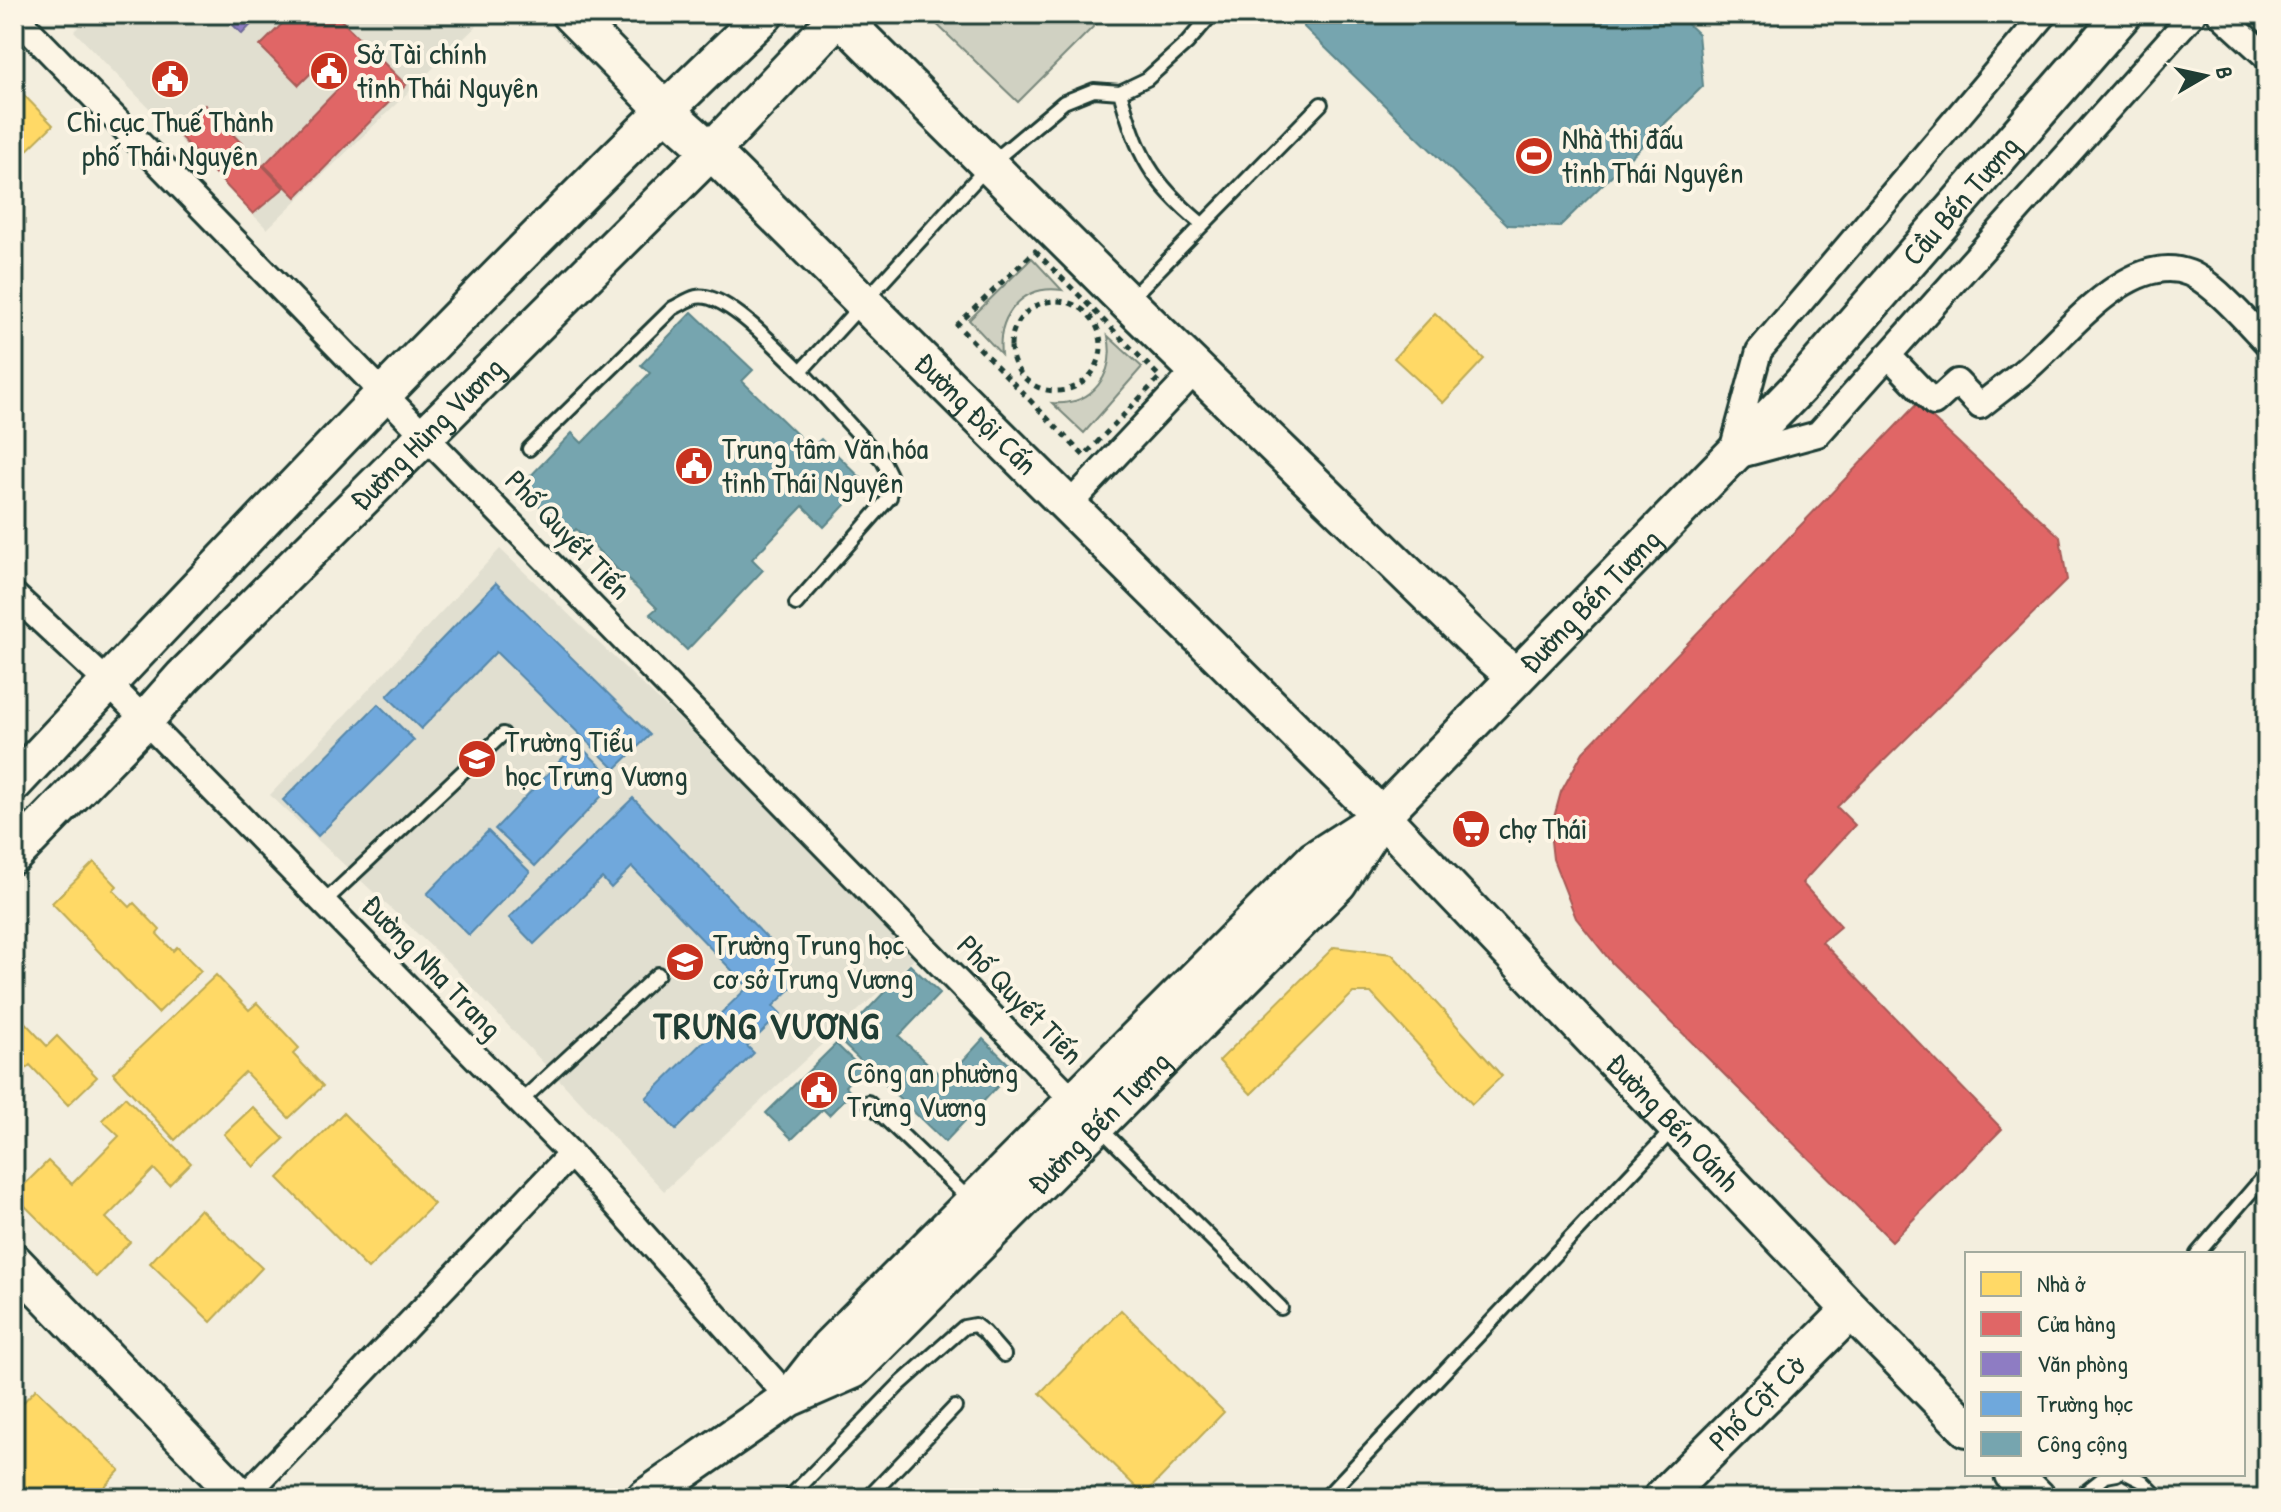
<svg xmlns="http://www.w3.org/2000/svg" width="2281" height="1512" viewBox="0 0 2281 1512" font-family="'Patrick Hand',sans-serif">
	<rect width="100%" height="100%" fill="#f3eede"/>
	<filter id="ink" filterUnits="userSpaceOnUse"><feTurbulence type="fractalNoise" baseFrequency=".0125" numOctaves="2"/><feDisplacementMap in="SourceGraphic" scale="16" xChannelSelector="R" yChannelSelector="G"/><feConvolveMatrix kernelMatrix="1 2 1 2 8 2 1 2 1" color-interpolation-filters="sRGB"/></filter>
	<g filter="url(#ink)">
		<path fill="#e1dfd0" d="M 92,14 L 489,14 L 267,229 L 74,31 Z
			M 500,549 L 683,723 L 917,956 L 664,1191 L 454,968 L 270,795 Z"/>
		<path fill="#d0d1c2" stroke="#78877b" stroke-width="2" d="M 926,14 L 1106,14 L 1018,102 Z
			M 1032,258 L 1062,290 C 1022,284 997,316 1001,354 L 969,320 Z
			M 1108,336 L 1142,367 L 1084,433 L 1052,403 C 1093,406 1116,374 1108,336 Z"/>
		<path fill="#ffd966" stroke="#bcaa57" stroke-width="2" d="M 18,89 L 53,125 L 14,163 L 14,92 Z
			M 1435,313 L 1484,359 L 1443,403 L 1394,358 Z
			M 94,862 L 117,886 L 113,890 L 130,907 L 134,903 L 160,930 L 157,934 L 173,951 L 177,947 L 201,971 L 158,1013 L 52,903 Z
			M 1334,947 L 1392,954 L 1502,1076 L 1472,1104 L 1371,993 L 1353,993 L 1251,1094 L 1219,1061 Z
			M 216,975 L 249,1010 L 257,1003 L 299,1048 L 293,1054 L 323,1086 L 289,1118 L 245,1072 L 175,1140 L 113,1073 Z
			M 18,1015 L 47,1046 L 57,1036 L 97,1077 L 68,1105 L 30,1065 L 14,1081 L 14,1019 Z
			M 125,1097 L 191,1163 L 169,1185 L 154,1169 L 106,1218 L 130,1242 L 96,1277 L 14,1195 L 48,1161 L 72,1184 L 119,1136 L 102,1120 Z
			M 253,1107 L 284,1139 L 254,1167 L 224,1134 Z
			M 343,1113 L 434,1204 L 368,1269 L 278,1178 Z
			M 200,1209 L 262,1268 L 211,1322 L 150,1263 Z
			M 1121,1310 L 1224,1412 L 1144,1495 L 1040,1393 Z
			M 36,1389 L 120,1470 L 94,1498 L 14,1498 L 14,1412 Z"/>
		<path fill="#e06666" stroke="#a65a57" stroke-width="2" d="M 292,14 L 299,17 L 302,14 L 335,14 L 406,85 L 296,197 L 264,165 L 338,89 L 316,68 L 299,85 L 260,46 Z
			M 205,105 L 284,188 L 253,214 L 175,131 Z
			M 1917,404 L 2060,537 L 2067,580 L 1837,807 L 1855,825 L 1802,883 L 1841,926 L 1822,942 L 2002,1129 L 1892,1241 L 1612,963 L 1576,918 L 1553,859 L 1550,832 L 1561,792 L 1583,752 Z"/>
		<path fill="#8e7cc3" stroke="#6d6998" stroke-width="2" d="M 222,14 L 261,14 L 242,34 Z"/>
		<path fill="#6fa8dc" stroke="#5788aa" stroke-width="2" d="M 496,583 L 650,735 L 615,769 L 496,652 L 421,729 L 387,696 Z
			M 378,704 L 414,740 L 318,836 L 283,800 Z
			M 577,743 L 616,781 L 535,866 L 495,829 Z
			M 633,798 L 790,962 L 784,968 L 798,982 L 773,1006 L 781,1014 L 747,1046 L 754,1053 L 676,1130 L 646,1098 L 721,1024 L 716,1018 L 748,987 L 632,867 L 611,888 L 602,878 L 534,944 L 509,918 Z
			M 488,831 L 530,872 L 469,935 L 427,894 Z"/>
		<path fill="#76a5af" stroke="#5c868a" stroke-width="2" d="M 1304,14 L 1677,14 L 1698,34 L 1703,86 L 1559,227 L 1508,225 L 1304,27 Z
			M 692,312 L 753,370 L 742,381 L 811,448 L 821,439 L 866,483 L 824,527 L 803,506 L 752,559 L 763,570 L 687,650 L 650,614 L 657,608 L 576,529 L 570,536 L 520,487 L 572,433 L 582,443 L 650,373 L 641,365 Z
			M 910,965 L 940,993 L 899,1036 L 945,1080 L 983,1039 L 1014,1069 L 945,1142 L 839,1040 Z
			M 836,1044 L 862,1069 L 845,1086 L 851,1093 L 829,1115 L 823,1109 L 792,1139 L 766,1113 Z"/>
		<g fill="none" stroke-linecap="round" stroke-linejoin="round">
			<g stroke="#1f3d34" stroke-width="18">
				<path id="lane" d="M 1120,92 C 1138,155 1150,181 1202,224
					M 1130,299 L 1321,104
					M 529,449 L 673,308 C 680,305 688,299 696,297 C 725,290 780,352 801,371
					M 796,604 L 890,497 L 890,475 L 883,461 L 801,371 L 990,164 L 1064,102 L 1094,90 L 1120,92 L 1147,79 L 1187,43 L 1212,14
					M 324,902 L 503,734
					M 520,1102 L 658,974
					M 868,1102 L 970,1200
					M 1099,1127 L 1281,1308
					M 2197,1254 L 2267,1173
					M 2128,1474 L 2142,1481 L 2159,1498
					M 789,1498 L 899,1385 L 964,1327 L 975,1325 L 984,1332 L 1004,1355
					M 868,1498 L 955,1407
					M 1325,1498 L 1674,1128
					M 2078,1498 L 2106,1476 L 2117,1474"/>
			</g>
			<g stroke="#1f3d34" stroke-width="30">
				<path id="street" d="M 2220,14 L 2267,57
					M 14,15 L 1074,1101
					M 1888,355 L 1934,403 L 1957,382 L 1980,406 C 1997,392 2016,379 2032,364 C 2069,331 2132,250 2189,273 C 2214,283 2248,323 2267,343
					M 1732,451 L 1759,351 L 2045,14
					M 1733,457 L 1818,434 L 2193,14
					M 1067,507 L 1197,369
					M 14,595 L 108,683 L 571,1154 L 789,1398
					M 243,1498 L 571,1154"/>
			</g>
			<g stroke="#1f3d34" stroke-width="42">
				<g id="secondary">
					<path id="s1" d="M 570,14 L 665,110 L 711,151 L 1381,816 L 1851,1310 L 1967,1428"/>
					<path d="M 837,14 L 1127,302 L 1486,651 L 1516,677"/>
					<path d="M 14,783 C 259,522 506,261 765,14"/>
					<path id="s2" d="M 14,855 L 144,721 L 183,677 L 711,151 L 841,14"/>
					<path d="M 14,1262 L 241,1498"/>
					<path d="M 793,1393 L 829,1347 L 1314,860 L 1370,824"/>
					<path d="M 2013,1474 L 2037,1498"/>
					<path id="s3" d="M 645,1498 L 789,1398 L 853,1370 L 1338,883 L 1381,816 L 1799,387 L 2123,14"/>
					<path id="s4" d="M 1662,1498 L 1851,1310"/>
				</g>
			</g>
			<path stroke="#1f3d34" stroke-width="5" stroke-dasharray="6 6" stroke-linecap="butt" d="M 1035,251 L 1160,377 L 1084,456 L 957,325 Z
				M1011 346a45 45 0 1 1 90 0a45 45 0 1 1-90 0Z"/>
			<use href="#lane" stroke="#fcf5e5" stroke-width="12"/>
			<use href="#street" stroke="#fcf5e5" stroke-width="24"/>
			<use href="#secondary" stroke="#fcf5e5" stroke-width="36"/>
		</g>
	</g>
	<defs>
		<g id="civic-disc" transform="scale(2)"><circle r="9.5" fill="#c8321e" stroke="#fcf5e5"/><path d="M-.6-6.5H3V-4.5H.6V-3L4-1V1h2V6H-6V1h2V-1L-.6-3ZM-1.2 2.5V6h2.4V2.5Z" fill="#fff"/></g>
		<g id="stadium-disc" transform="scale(2)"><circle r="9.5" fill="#c8321e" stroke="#fcf5e5"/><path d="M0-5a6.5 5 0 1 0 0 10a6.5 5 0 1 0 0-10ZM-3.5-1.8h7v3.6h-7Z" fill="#fff"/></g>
		<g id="school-disc" transform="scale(2)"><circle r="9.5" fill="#c8321e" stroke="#fcf5e5"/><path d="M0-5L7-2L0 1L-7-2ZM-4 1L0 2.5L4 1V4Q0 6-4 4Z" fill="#fff"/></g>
		<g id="supermarket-disc" transform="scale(2)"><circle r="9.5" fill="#c8321e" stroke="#fcf5e5"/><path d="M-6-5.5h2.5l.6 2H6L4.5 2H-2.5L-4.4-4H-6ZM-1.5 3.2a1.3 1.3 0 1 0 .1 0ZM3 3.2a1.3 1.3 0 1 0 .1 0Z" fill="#fff"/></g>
	</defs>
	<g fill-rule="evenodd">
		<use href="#civic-disc" x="329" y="71"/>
		<use href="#civic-disc" x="170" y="79"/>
		<use href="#stadium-disc" x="1534" y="156"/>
		<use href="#civic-disc" x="694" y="466"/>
		<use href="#school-disc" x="477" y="759"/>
		<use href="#supermarket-disc" x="1471" y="829"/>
		<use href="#school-disc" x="685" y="962"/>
		<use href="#civic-disc" x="819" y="1090"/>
	</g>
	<g text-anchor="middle" stroke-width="8" stroke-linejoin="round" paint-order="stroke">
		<g font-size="30" fill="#1f3d34" stroke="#fcf5e5" text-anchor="start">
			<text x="357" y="64">Sở Tài chính<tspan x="357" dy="34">tỉnh Thái Nguyên</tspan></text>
			<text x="170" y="132" text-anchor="middle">Chi cục Thuế Thành<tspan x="170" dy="34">phố Thái Nguyên</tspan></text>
			<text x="1562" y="149">Nhà thi đấu<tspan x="1562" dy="34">tỉnh Thái Nguyên</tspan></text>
			<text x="722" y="459">Trung tâm Văn hóa<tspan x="722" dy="34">tỉnh Thái Nguyên</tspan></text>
			<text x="505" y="752">Trường Tiểu<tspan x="505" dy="34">học Trưng Vương</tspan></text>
			<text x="1499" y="839">chợ Thái</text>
			<text x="713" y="955">Trường Trung học<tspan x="713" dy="34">cơ sở Trưng Vương</tspan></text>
			<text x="847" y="1083">Công an phường<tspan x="847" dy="34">Trưng Vương</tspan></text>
		</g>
		<g font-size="30" fill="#1f3d34" stroke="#fcf5e5">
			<text dy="10" stroke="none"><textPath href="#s3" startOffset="1858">Cầu Bến Tượng</textPath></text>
			<text dy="10" stroke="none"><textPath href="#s1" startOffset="570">Đường Đội Cấn</textPath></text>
			<text dy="10" stroke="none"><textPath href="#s2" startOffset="590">Đường Hùng Vương</textPath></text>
			<text transform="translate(568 535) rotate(46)" y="10">Phố Quyết Tiến</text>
			<text dy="10" stroke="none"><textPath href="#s3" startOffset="1312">Đường Bến Tượng</textPath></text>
			<text transform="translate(432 967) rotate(46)" y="10">Đường Nha Trang</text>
			<text transform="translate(1020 1000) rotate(46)" y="10">Phố Quyết Tiến</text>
			<text dy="10" stroke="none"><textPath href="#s3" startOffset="594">Đường Bến Tượng</textPath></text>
			<text dy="10" stroke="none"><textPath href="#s1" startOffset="1564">Đường Bến Oánh</textPath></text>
			<text dy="10" stroke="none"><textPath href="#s4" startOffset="134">Phố Cột Cờ</textPath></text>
		</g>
		<g font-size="38" font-weight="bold" letter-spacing="2" fill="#1f3d34" stroke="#fcf5e5">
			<text x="767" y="1039">TRƯNG VƯƠNG</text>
		</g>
	</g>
	<rect width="2281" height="1512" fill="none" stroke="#fcf5e5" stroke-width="48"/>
	<rect x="24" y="24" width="2233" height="1464" fill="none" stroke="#1f3d34" stroke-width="3" filter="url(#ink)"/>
	<rect x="1965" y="1252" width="280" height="224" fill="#fcf5e5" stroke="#a4ab9e" stroke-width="2"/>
	<rect x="1981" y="1272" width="40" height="24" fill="#ffd966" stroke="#a4ab9e" stroke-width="2"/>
	<text x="2037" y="1292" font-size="24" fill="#1f3d34">Nhà ở</text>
	<rect x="1981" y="1312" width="40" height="24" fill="#e06666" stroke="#a4ab9e" stroke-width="2"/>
	<text x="2037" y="1332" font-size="24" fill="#1f3d34">Cửa hàng</text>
	<rect x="1981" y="1352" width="40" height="24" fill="#8e7cc3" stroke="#a4ab9e" stroke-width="2"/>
	<text x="2037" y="1372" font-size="24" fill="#1f3d34">Văn phòng</text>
	<rect x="1981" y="1392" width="40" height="24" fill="#6fa8dc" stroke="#a4ab9e" stroke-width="2"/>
	<text x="2037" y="1412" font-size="24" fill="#1f3d34">Trường học</text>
	<rect x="1981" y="1432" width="40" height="24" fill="#76a5af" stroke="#a4ab9e" stroke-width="2"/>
	<text x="2037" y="1452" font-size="24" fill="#1f3d34">Công cộng</text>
	<g transform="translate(2205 76) rotate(81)" stroke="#fcf5e5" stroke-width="6" paint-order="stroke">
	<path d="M0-6L14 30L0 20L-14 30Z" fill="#1f3d34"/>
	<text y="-12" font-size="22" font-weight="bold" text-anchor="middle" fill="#1f3d34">B</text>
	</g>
</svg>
